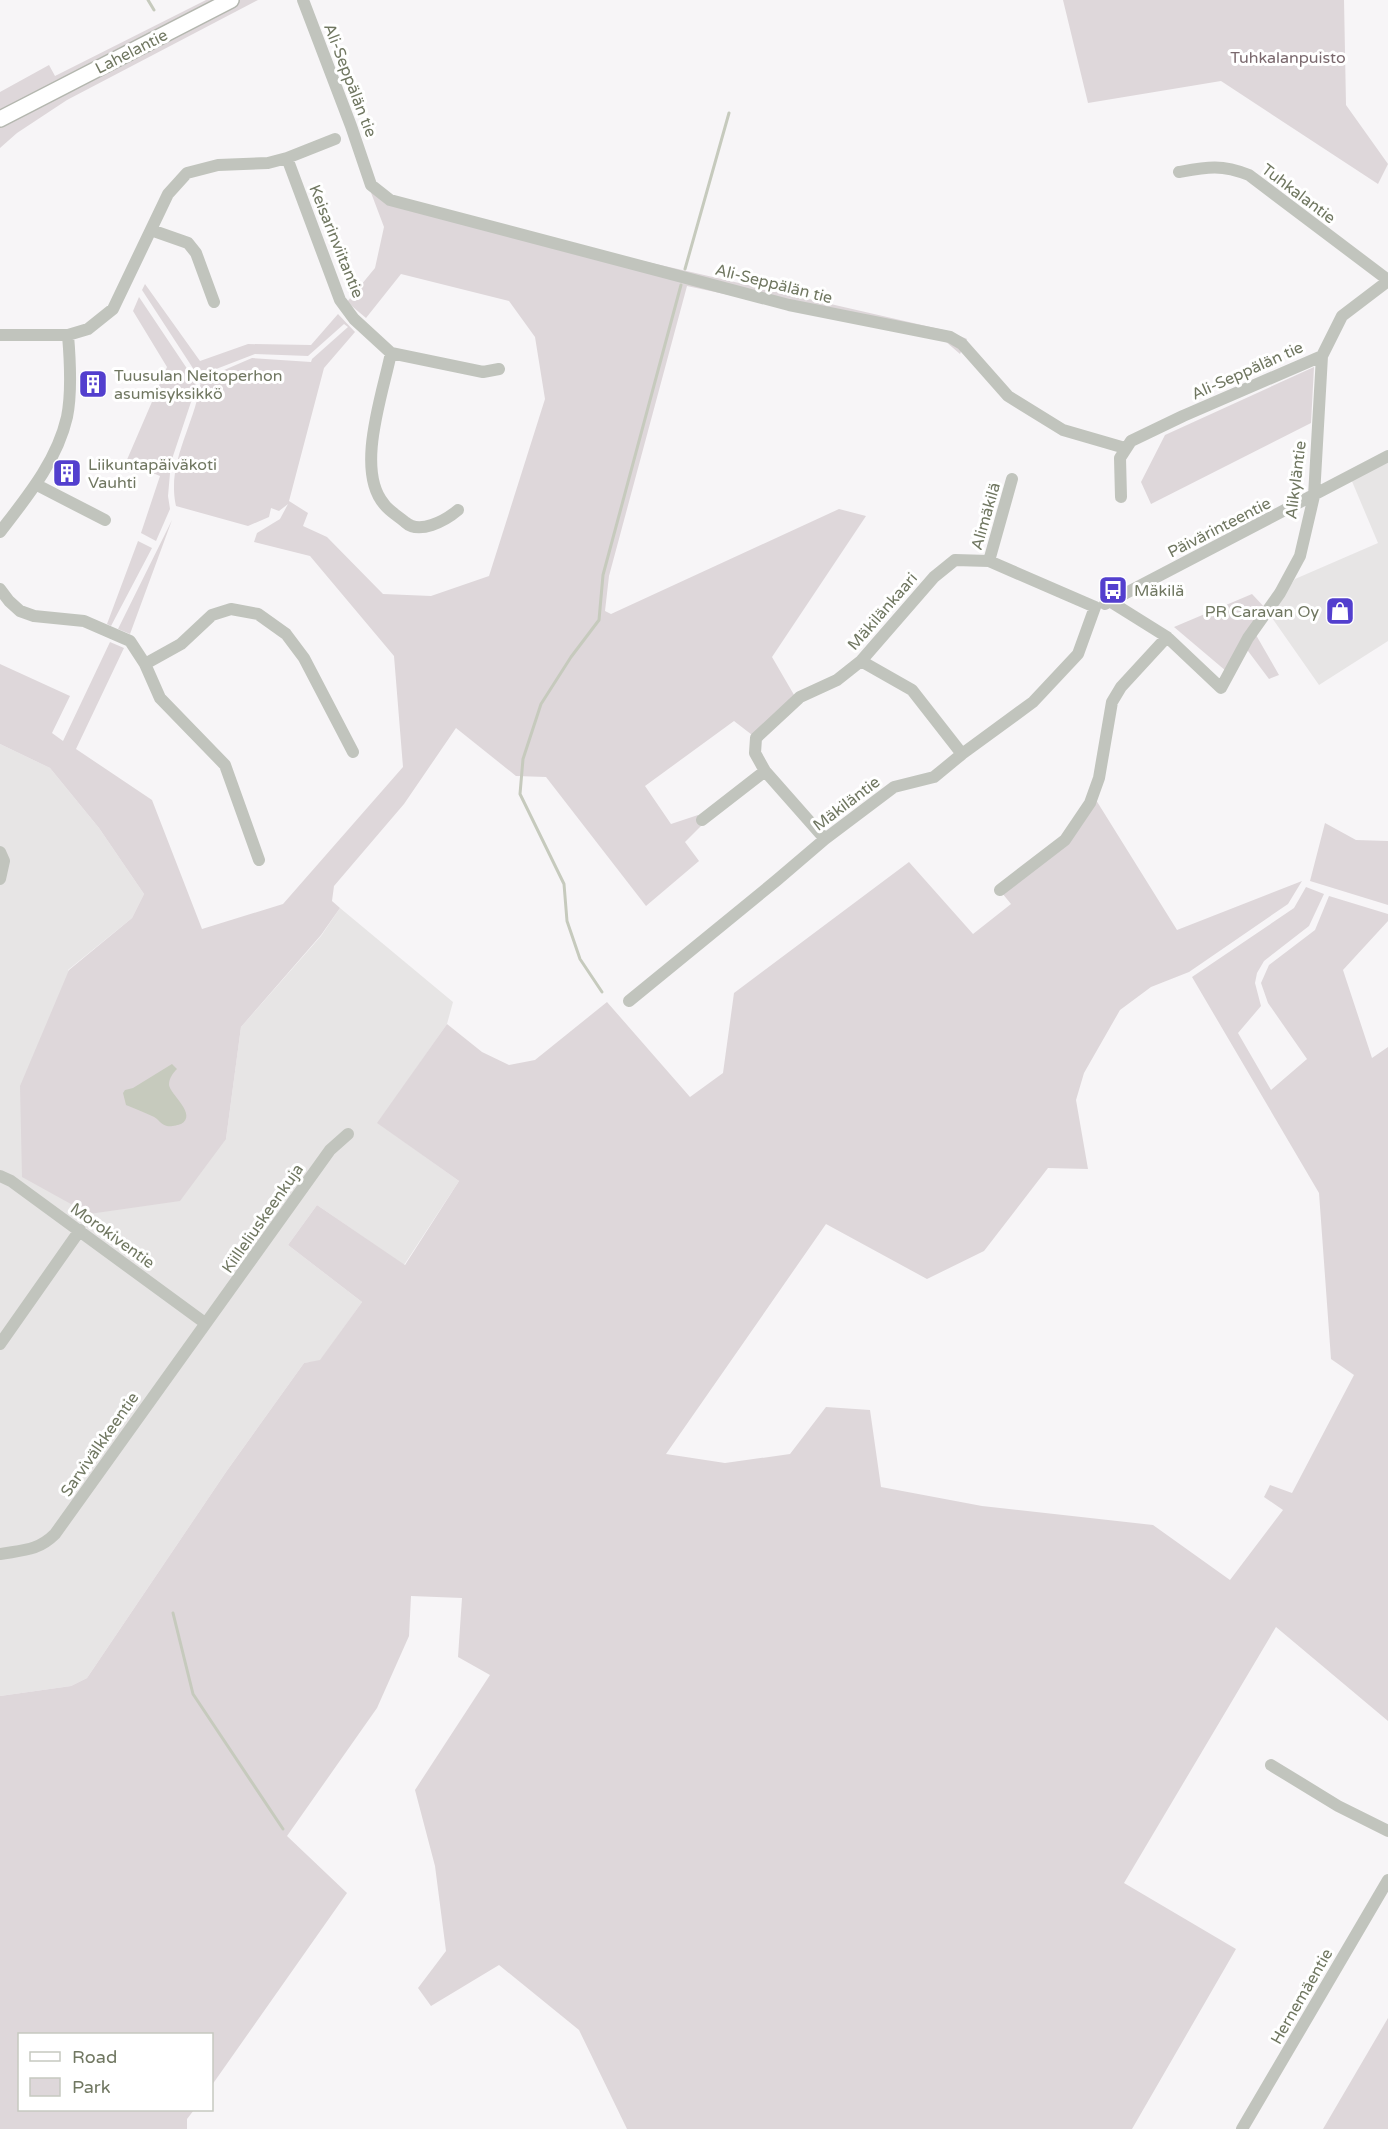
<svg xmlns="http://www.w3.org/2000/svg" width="1388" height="2129" viewBox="0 0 1388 2129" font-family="'Varela Round',sans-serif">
	<rect width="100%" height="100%" fill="#f7f5f7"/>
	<path fill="#e7e5e5" d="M 1388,460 L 1388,641 L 1319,685 L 1270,615 L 1295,579 L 1378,543 L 1351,479 Z
		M 0,744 L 50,768 L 99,828 L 144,894 L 132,918 L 68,970 L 226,1139 L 241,1027 L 321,936 L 340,908 L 453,1002 L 447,1024 L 378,1123 L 459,1181 L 404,1265 L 317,1205 L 288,1245 L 362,1302 L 320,1361 L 304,1363 L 226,1472 L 87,1678 L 71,1686 L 0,1696 Z"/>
	<path fill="#ded7da" d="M 206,0 L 258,0 L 67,100 L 17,133 L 0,148 L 0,92 L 49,65 L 55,76 Z
		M 1063,0 L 1344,0 L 1346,105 L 1388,164 L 1378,184 L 1221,81 L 1088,103 Z
		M 370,190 L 569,244 L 948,331 L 967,339 L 960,354 L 945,341 L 687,286 L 609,576 L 605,611 L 611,614 L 839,509 L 866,516 L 772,657 L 797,700 L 756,738 L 734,721 L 645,786 L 671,824 L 698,815 L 704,823 L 685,842 L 699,861 L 646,906 L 546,777 L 516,776 L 456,728 L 404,804 L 334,886 L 332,901 L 340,908 L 321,935 L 241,1027 L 226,1139 L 180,1201 L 89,1214 L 22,1177 L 20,1086 L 69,970 L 132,918 L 144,894 L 99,828 L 50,768 L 0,744 L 0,664 L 70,696 L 52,733 L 63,741 L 110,642 L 124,648 L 76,749 L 152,800 L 202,929 L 283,904 L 403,767 L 394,656 L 310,556 L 254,542 L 257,533 L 280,519 L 288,504 L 279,511 L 271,508 L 269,517 L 248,526 L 176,506 C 166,462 196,423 201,380 L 252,358 L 311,362 L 312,359 L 348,327 L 344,324 L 308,356 L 255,354 L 198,376 L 142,290 L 145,284 L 200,361 L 248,344 L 311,345 L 338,314 L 355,332 L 324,368 L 289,501 L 308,513 L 303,526 L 327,537 L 383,594 L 431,596 L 489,576 L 545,399 L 535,337 L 509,301 L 401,274 L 366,318 L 347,302 L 375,268 L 384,227 Z
		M 139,297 L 196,382 L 193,396 L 171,462 L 168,496 L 170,509 L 156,541 L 141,533 L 160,476 L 126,462 L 167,367 L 133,311 Z
		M 1314,367 L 1311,423 L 1151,504 L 1141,482 L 1165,435 Z
		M 172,520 L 130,634 L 118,629 Z
		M 138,541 L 152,548 L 111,626 L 107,624 Z
		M 1252,594 L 1267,610 L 1256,635 L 1279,675 L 1269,679 L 1242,643 L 1226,671 L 1174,627 Z
		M 1096,800 L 1177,930 L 1302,881 L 1288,904 L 1189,972 L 1151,987 L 1120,1010 L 1084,1073 L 1076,1100 L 1088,1169 L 1048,1168 L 984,1251 L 927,1279 L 826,1224 L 666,1454 L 725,1463 L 790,1454 L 826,1407 L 870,1410 L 881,1487 L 982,1506 L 1153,1525 L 1230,1580 L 1283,1510 L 1264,1497 L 1270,1485 L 1292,1493 L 1354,1375 L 1331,1359 L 1319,1193 L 1192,977 L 1294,908 L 1306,887 L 1324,894 L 1309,926 L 1264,961 L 1257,973 L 1255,983 L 1261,1006 L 1238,1033 L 1271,1090 L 1307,1059 L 1268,1003 L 1261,983 L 1269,965 L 1315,930 L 1329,896 L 1388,914 L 1388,921 L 1343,970 L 1372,1058 L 1388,1047 L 1388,1721 L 1276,1627 L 1124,1883 L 1236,1949 L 1132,2129 L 627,2129 L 579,2030 L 499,1965 L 431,2006 L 418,1988 L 446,1951 L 435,1866 L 415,1790 L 490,1675 L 458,1657 L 462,1598 L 411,1596 L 409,1636 L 377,1708 L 287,1836 L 347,1893 L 212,2085 L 212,2034 L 20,2034 L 20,2110 L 194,2110 L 187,2119 L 187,2129 L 0,2129 L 0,1696 L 71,1686 L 87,1678 L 226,1472 L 304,1363 L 320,1360 L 362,1302 L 288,1245 L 317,1205 L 405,1265 L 459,1181 L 377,1123 L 447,1024 L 482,1052 L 509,1065 L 535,1060 L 607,1002 L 690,1097 L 723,1073 L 734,993 L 909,862 L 973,934 L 1011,904 L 1002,893 L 1066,845 Z
		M 1325,823 L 1356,840 L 1388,841 L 1388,905 L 1310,881 Z
		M 1388,2018 L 1388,2129 L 1323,2129 Z"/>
	<path fill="#c6cabd" d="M 172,1064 L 177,1069 C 173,1073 169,1078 169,1085 C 170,1094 198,1115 181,1124 C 178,1125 171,1127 167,1126 C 161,1125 158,1118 152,1116 C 144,1112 135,1109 126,1105 L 123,1093 L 125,1090 L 133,1088 Z"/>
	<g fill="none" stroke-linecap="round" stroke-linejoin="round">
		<path stroke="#c6cabd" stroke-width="3" d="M 148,0 L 154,10
			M 685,269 L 729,113
			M 602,992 L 580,959 L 567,921 L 564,884 L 520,794 L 523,759 L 541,704 L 571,657 L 599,620 L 603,575 L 681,285
			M 173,1613 L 193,1694 L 283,1829"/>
		<g stroke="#b4b7af" stroke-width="18">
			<path id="major" d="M 0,119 L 231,0"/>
		</g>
		<path stroke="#c1c4bd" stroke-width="12" d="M 303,0 L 351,126 L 371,185 L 390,200 L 789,305 L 950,337 L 962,344 L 1008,396 L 1063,430 L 1125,448
			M 287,158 L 340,300 L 354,319 L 391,353 L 483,372 L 499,369
			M 1179,172 C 1207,167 1221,164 1249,175 L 1388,280
			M 151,230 L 188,243 L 196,253 L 214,302
			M 0,335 L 68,335 L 88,329 L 113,309 L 168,194 L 187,173 L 218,165 L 268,163 L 287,158 L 335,139
			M 391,353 C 383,393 355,470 384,504 C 389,511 398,516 405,522 C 419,535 445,521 458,510
			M 37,485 L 105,520
			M 1121,497 L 1120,458 L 1131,441 L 1183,416 L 1322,356
			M 0,532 C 27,497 57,461 67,417 C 72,393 70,359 68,335
			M 989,561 L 1012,479
			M 0,589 L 9,601 L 20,611 L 34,616 L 84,621 L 130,641 L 145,664 L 160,698 L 225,765 L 259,860
			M 1111,602 L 1167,637 L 1221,688 L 1248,638 L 1280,593 L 1300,556 L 1314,496 L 1322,356 L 1342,316 L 1388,281
			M 1105,604 L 1388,456
			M 861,661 L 912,690 L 962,754
			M 145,664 L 181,644 L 212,615 L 231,609 L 258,614 L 286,634 L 304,658 L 353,752
			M 702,820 L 765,771
			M 825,839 L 765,771 L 755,753 L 756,738 L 800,697 L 837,680 L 861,661 L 934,577 L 955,560 L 989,561 L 1095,607
			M 0,852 L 4,861 L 0,879
			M 1000,890 L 1065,840 L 1090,803 L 1099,778 L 1112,702 L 1121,687 L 1167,637
			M 629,1001 L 777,880 L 825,839 L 894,787 L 934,777 L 962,754 L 1033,702 L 1078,654 L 1095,607
			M 0,1176 L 11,1181 L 205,1323
			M 0,1344 L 80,1230
			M 0,1554 C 23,1550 38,1551 55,1534 L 330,1150 L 348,1134
			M 1271,1765 L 1338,1806 L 1388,1831
			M 1242,2129 L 1388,1880"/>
		<use href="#major" stroke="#fff" stroke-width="15"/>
	</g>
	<defs>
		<g id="building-square" transform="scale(1.5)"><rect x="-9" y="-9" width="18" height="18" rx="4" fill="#533fce" stroke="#fff"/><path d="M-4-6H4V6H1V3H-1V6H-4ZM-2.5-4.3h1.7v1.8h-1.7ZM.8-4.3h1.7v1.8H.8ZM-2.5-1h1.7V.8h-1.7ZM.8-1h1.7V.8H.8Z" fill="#fff"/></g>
		<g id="bus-square" transform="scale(1.5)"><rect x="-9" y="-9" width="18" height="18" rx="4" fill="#533fce" stroke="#fff"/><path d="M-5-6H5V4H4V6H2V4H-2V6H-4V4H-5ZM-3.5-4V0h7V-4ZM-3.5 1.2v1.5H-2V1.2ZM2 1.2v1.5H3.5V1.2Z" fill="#fff"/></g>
		<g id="shop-square" transform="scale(1.5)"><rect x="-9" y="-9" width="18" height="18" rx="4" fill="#533fce" stroke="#fff"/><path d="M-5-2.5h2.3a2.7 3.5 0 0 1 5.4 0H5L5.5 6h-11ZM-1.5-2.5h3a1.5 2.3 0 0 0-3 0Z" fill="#fff"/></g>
	</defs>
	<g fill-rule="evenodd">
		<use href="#building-square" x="93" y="384"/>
		<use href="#building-square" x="67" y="473"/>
		<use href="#bus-square" x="1113" y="590"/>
		<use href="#shop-square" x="1340" y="611"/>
	</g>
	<g text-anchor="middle" stroke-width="6" stroke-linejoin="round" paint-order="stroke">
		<g font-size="16" fill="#707761" stroke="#fff">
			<text transform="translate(131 51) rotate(-27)" y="6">Lahelantie</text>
			<text transform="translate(351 80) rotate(69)" y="6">Ali-Seppälän tie</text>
			<text transform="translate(1299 193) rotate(37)" y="6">Tuhkalantie</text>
			<text transform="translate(337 241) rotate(68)" y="6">Keisarinviitantie</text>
			<text transform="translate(774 283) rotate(14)" y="6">Ali-Seppälän tie</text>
			<text transform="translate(1247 370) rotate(-24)" y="6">Ali-Seppälän tie</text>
			<text transform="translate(1295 480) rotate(-83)" y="6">Alikyläntie</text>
			<text transform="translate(985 516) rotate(-74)" y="6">Alimäkilä</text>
			<text transform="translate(1219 527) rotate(-27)" y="6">Päivärinteentie</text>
			<text transform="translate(882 611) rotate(-49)" y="6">Mäkilänkaari</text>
			<text transform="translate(846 803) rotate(-37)" y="6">Mäkiläntie</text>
			<text transform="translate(262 1218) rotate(-55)" y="6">Kiilleliuskeenkuja</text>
			<text transform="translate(113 1235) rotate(36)" y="6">Morokiventie</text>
			<text transform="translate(99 1444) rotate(-55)" y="6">Sarvivälkkeentie</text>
			<text transform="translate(1301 1996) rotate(-60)" y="6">Hernemäentie</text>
		</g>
		<g font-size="16" fill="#7a686d" stroke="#fff">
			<text x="1288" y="63">Tuhkalanpuisto</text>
		</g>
		<g font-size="16" fill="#707761" stroke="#fff" text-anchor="start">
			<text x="114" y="381">Tuusulan Neitoperhon<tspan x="114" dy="18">asumisyksikkö</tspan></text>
			<text x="88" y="470">Liikuntapäiväkoti<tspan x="88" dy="18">Vauhti</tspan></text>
			<text x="1134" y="596">Mäkilä</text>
			<text x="1319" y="617" text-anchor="end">PR Caravan Oy</text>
		</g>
	</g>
	<rect x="18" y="2033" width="195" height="78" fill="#ffffff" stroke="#c6c9c0" stroke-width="1.5"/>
	<rect x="30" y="2052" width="30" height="9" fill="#ffffff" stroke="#c6c9c0" stroke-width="1.5"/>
	<text x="72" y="2063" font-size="18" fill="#707761">Road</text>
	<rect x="30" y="2078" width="30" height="18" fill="#ded7da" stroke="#c6c9c0" stroke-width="1.5"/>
	<text x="72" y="2093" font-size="18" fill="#707761">Park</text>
</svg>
